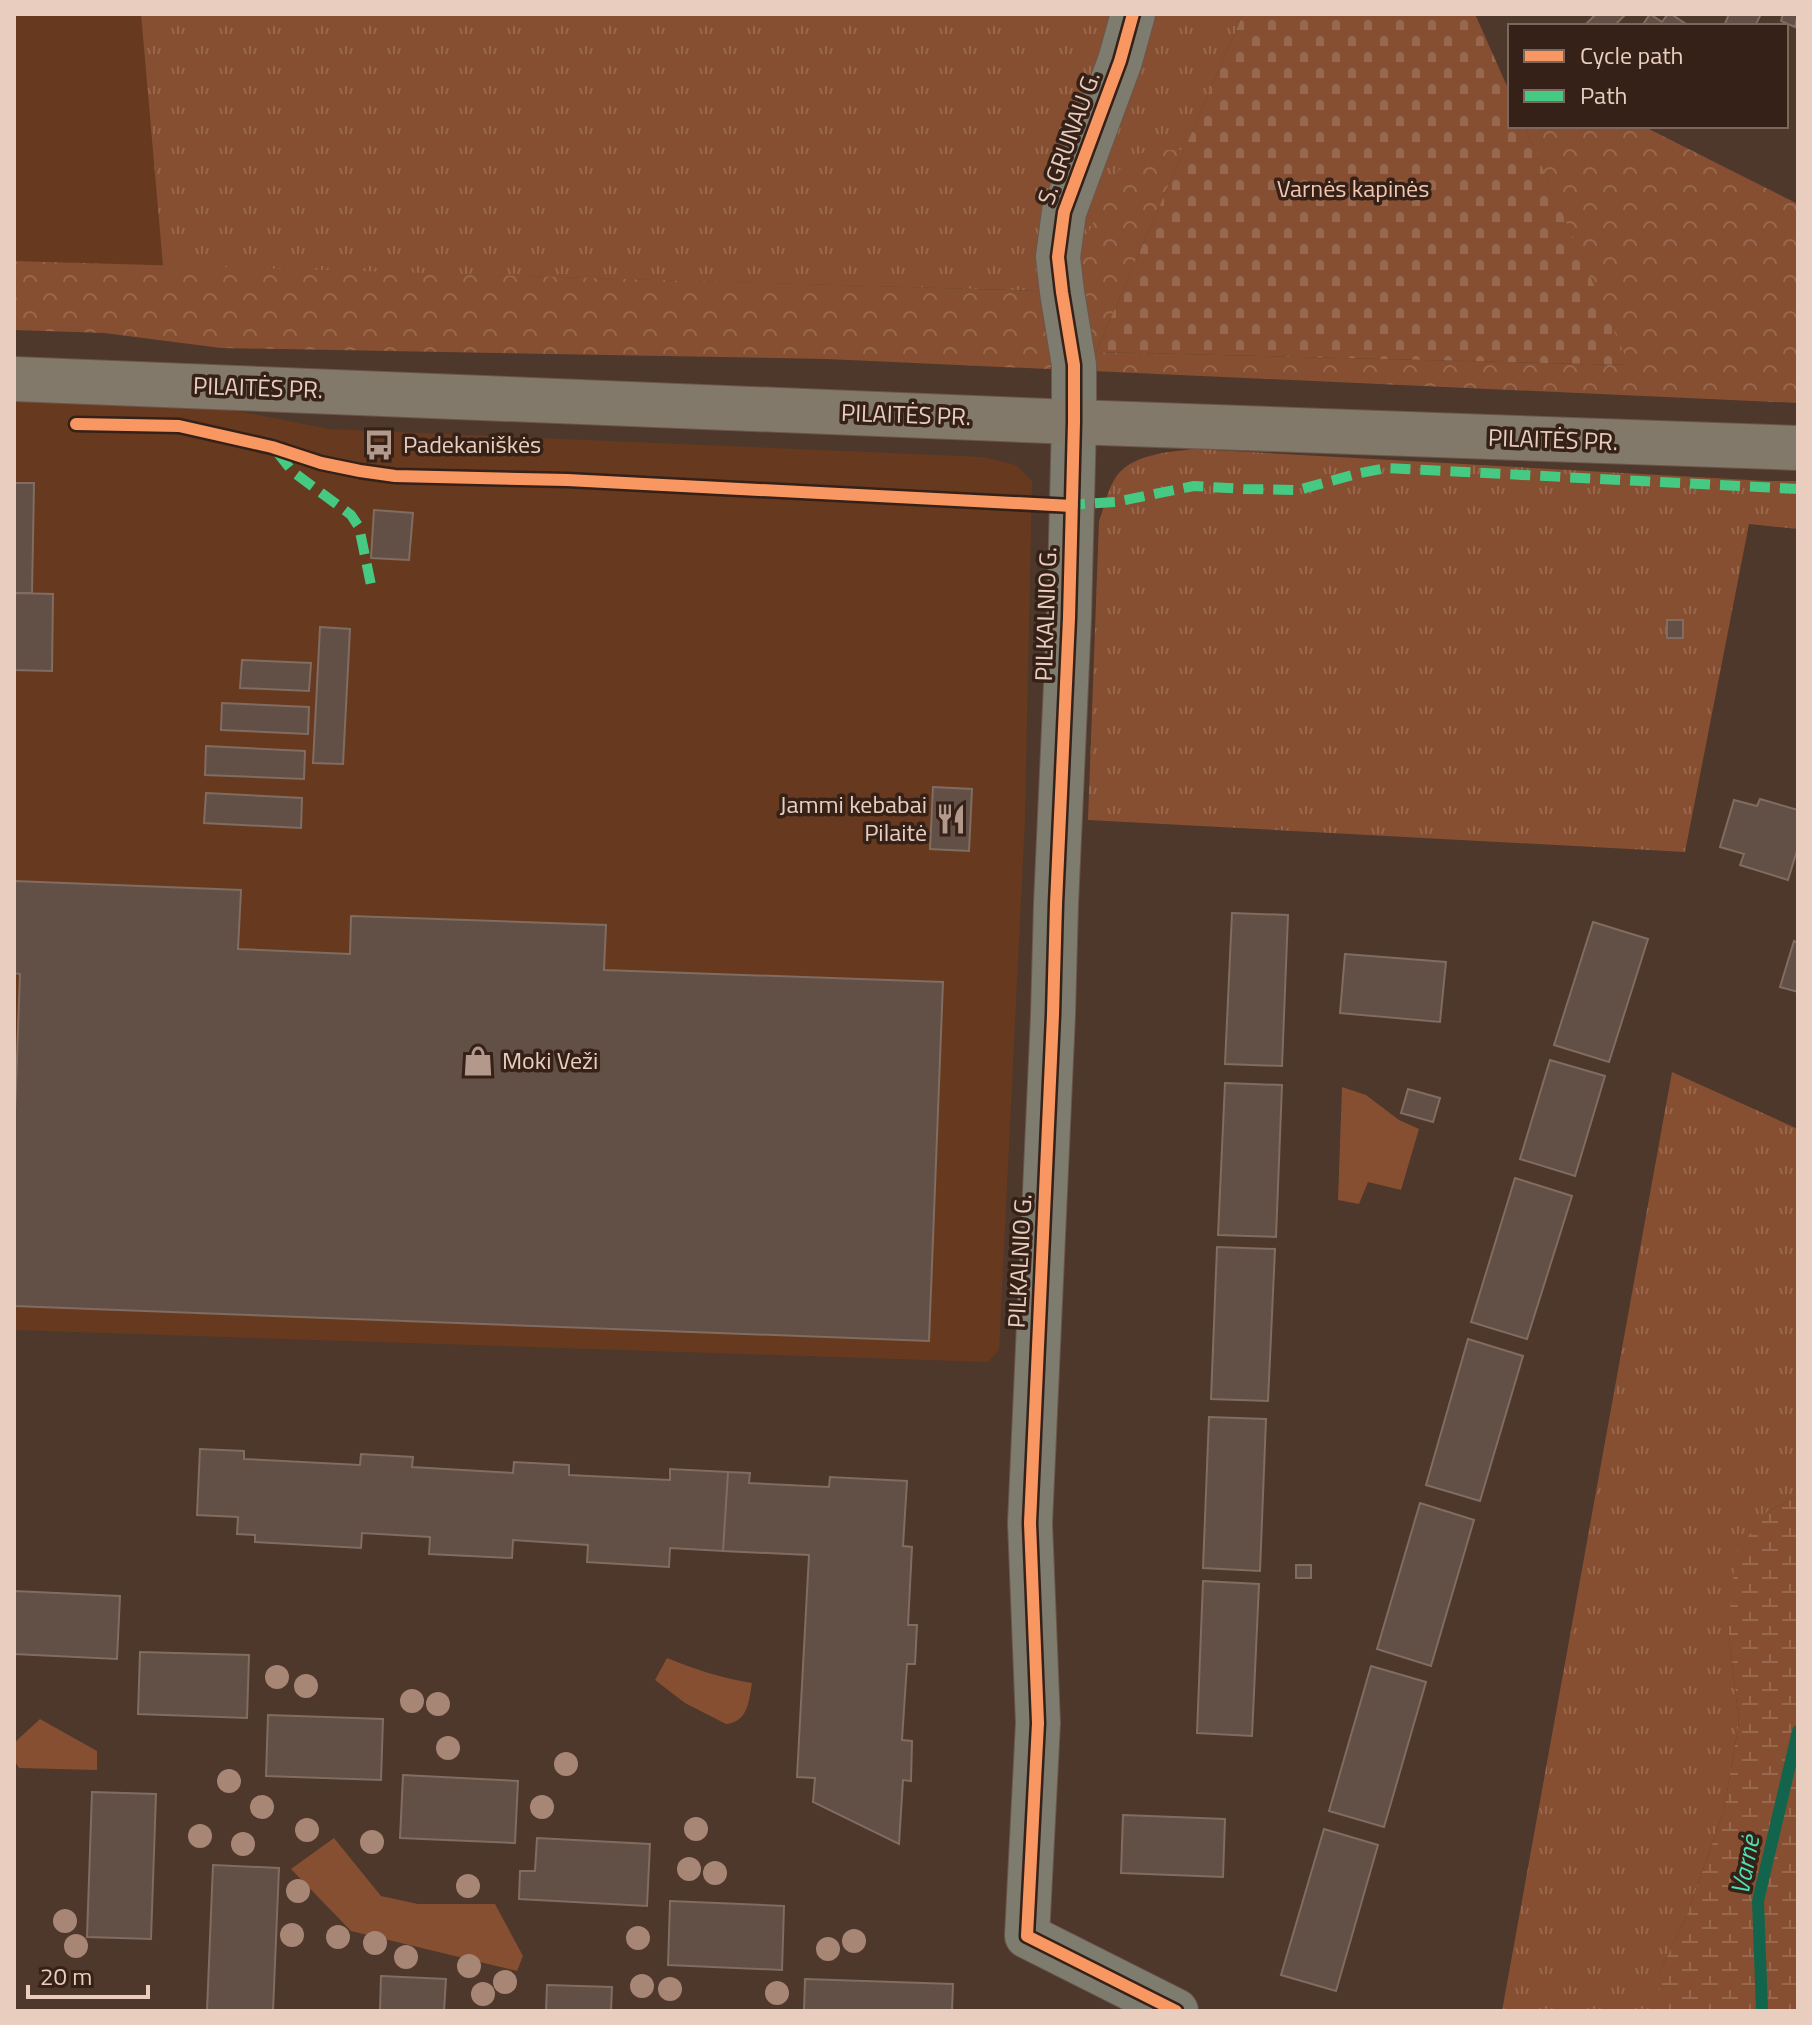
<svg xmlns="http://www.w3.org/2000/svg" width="1812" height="2025" viewBox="0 0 1812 2025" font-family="'Titillium Web',sans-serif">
	<defs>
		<pattern id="grass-tufts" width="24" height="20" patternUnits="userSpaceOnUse" patternTransform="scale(2)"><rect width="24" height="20" fill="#864f32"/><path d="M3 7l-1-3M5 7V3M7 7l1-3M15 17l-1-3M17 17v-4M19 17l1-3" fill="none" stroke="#97674e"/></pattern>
		<pattern id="forest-crowns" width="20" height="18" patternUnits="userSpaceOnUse" patternTransform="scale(2)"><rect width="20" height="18" fill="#864f32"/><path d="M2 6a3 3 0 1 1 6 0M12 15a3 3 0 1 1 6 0" fill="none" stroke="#97674e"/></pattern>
		<pattern id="wetland-marsh" width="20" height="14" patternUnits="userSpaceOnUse" patternTransform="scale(2)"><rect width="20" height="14" fill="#864f32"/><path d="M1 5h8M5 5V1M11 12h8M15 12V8" fill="none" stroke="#97674e"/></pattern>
		<pattern id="cemetery-stones" width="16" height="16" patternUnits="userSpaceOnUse" patternTransform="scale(2)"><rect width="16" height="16" fill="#864f32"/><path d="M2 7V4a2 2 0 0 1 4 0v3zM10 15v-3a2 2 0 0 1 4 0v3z" fill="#97674e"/></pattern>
	</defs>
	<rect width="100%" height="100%" fill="#4e372b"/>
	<path fill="#673a20" d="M 14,14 L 141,14 L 163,266 L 14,261 Z
		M 14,395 L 207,405 L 329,429 L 983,457 L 1016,465 L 1032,481 L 1025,819 L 999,1350 L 988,1362 L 14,1330 Z"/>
	<path fill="url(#grass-tufts)" d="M 141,14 L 1243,14 L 1184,150 L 1164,150 L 1074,262 L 1040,291 L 163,266 Z
		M 1194,449 L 1768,481 L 1798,481 L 1798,529 L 1749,524 L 1685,852 L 1088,820 L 1099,521 C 1104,508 1107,492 1114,480 C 1129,454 1168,452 1194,449 Z
		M 1672,1072 L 1798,1129 L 1798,1496 L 1767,1512 L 1728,1628 L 1739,1722 L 1724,1810 L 1686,1918 L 1660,1971 L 1660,2011 L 1502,2011 Z"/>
	<path fill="url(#forest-crowns)" d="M 1524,126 L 1643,126 L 1798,204 L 1798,403 L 827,359 L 221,348 L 104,333 L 14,330 L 14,261 L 1040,291 L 1074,262 L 1119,170 L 1142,153 L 1164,150 L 1184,150 L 1096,352 L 1628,365 Z"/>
	<path fill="url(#wetland-marsh)" d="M 1798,1496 L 1798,2011 L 1660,2011 L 1660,1971 L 1686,1918 L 1724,1810 L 1739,1722 L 1728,1628 L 1736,1552 L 1767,1512 Z"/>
	<path fill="url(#cemetery-stones)" d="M 1243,14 L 1475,14 L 1510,93 L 1510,126 L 1524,126 L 1629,365 L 1096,352 Z"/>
	<path fill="#864f32" d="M 1342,1087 L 1366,1095 L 1399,1120 L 1419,1129 L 1401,1190 L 1368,1182 L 1359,1204 L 1338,1200 Z
		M 667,1658 C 696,1670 722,1678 752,1683 C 749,1701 748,1722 726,1724 L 685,1703 L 655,1680 Z
		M 40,1719 L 97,1751 L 97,1770 L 19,1768 L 14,1760 L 14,1743 Z
		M 334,1838 L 381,1896 L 418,1904 L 495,1904 L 523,1956 L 517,1971 L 351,1931 L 291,1869 Z"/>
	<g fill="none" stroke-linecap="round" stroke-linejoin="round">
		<path stroke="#13644d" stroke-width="12" d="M 1762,2011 L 1758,1901 L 1798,1731"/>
	</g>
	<path fill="#624f45" stroke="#806c61" stroke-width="2" d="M 1596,14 L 1626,14 L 1614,26 L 1588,26 L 1586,24 Z
		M 1650,14 L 1662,22 L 1668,14 L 1671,14 L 1689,26 L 1642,26 Z
		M 1729,14 L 1761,14 L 1755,26 L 1724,26 Z
		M 1783,14 L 1798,14 L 1795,27 L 1781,21 Z
		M 14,483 L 34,483 L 32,593 L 14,593 Z
		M 374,510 L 413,513 L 409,560 L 371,558 Z
		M 14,593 L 53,594 L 52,671 L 14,670 Z
		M 1667,620 L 1683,620 L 1683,638 L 1667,638 Z
		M 320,627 L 350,629 L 343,764 L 313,763 Z
		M 242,660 L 311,663 L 309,691 L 240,688 Z
		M 222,703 L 309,707 L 308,734 L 221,730 Z
		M 206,746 L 305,751 L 304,779 L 205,775 Z
		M 933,787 L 972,789 L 969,851 L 930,849 Z
		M 206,793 L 302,798 L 301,828 L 204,823 Z
		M 1760,799 L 1798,810 L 1798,847 L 1788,880 L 1740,865 L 1744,854 L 1720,847 L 1734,800 L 1757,806 Z
		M 14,881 L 241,890 L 238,949 L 350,954 L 351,916 L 606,925 L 604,970 L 943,982 L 929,1341 L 14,1306 L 14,1140 L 20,974 L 14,973 Z
		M 1232,913 L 1288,915 L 1282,1066 L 1225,1064 Z
		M 1593,922 L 1648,939 L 1609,1062 L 1554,1045 Z
		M 1794,941 L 1798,943 L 1798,992 L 1780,987 Z
		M 1345,954 L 1446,962 L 1440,1022 L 1340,1013 Z
		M 1550,1060 L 1605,1076 L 1575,1176 L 1520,1159 Z
		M 1225,1083 L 1282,1085 L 1276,1237 L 1218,1235 Z
		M 1408,1089 L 1440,1098 L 1433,1122 L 1401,1113 Z
		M 1515,1178 L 1572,1196 L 1527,1339 L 1471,1322 Z
		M 1217,1247 L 1275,1249 L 1268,1401 L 1211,1399 Z
		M 1468,1339 L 1523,1356 L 1480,1501 L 1426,1485 Z
		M 1209,1417 L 1266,1419 L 1260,1571 L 1203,1568 Z
		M 200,1449 L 244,1451 L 244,1459 L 360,1465 L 361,1454 L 413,1457 L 412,1467 L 513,1473 L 514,1462 L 569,1465 L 569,1475 L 670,1480 L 670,1469 L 728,1472 L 723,1551 L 670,1548 L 669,1567 L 587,1562 L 588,1545 L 513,1540 L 512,1558 L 429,1554 L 430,1537 L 362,1533 L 361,1548 L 255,1542 L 255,1535 L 237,1534 L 238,1517 L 197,1515 Z
		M 728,1472 L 750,1473 L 749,1483 L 829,1487 L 830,1477 L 907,1481 L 903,1546 L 912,1547 L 908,1625 L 917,1625 L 915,1664 L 907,1664 L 902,1740 L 912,1741 L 911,1781 L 903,1780 L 899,1844 L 813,1802 L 815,1778 L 797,1777 L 809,1555 L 723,1551 Z
		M 1420,1503 L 1474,1520 L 1431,1666 L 1377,1649 Z
		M 1296,1565 L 1311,1565 L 1311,1578 L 1296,1578 Z
		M 1203,1581 L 1259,1584 L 1252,1736 L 1197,1733 Z
		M 14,1591 L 120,1596 L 117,1659 L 14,1654 Z
		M 140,1652 L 249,1655 L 247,1718 L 138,1714 Z
		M 1371,1666 L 1426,1682 L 1384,1827 L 1329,1811 Z
		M 268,1715 L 383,1719 L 381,1780 L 266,1776 Z
		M 403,1775 L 518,1781 L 515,1843 L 400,1838 Z
		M 92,1792 L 156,1794 L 151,1939 L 87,1937 Z
		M 1123,1815 L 1225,1819 L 1223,1877 L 1121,1873 Z
		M 1324,1829 L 1378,1845 L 1336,1991 L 1281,1975 Z
		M 537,1838 L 650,1844 L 647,1906 L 519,1899 L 520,1871 L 535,1871 Z
		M 213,1865 L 279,1868 L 273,2011 L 207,2011 Z
		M 670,1901 L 784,1906 L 782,1970 L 668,1965 Z
		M 381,1976 L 446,1979 L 444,2011 L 380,2011 Z
		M 805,1979 L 953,1984 L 952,2011 L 804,2011 Z
		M 547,1985 L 612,1987 L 611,2011 L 546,2011 Z"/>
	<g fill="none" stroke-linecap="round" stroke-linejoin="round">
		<g stroke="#6b564b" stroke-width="46">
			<path id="minor" d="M 1133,14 L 1120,61 L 1064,212 L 1058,257 L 1062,292 L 1074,365 L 1074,422 L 1069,618 L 1056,904 L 1053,1015 L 1030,1523 L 1038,1723 L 1027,1936 L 1176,2011"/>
		</g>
		<g stroke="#6b564b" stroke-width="46">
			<path id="major" d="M 14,379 L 1074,422 L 1798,448"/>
		</g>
		<use href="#minor" stroke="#7e7b6f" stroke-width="44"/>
		<use href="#major" stroke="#82796b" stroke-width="44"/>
		<path stroke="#46c982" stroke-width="10" stroke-dasharray="20 10" stroke-linecap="butt" d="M 277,452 L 292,471 L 351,515 L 359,527 L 371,585
			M 1065,505 L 1115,502 L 1194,486 L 1244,489 L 1298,490 L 1360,473 L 1386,468 L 1798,489"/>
		<g stroke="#352117" stroke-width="17">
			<path id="cycleway" d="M 1133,14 L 1120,61 L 1064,212 L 1058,257 L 1062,292 L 1074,365 L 1074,422 L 1069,618 L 1056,904 L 1053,1015 L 1030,1523 L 1038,1723 L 1027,1936 L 1176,2011
				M 76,424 L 179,426 L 272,447 L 321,463 L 360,471 L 395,476 L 567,480 L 1072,506"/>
		</g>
		<use href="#cycleway" stroke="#f99763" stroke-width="12"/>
	</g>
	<g fill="#a88675">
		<circle cx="277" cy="1677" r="12"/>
		<circle cx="306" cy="1686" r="12"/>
		<circle cx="412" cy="1701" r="12"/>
		<circle cx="438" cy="1704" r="12"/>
		<circle cx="448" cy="1748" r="12"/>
		<circle cx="566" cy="1764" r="12"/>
		<circle cx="229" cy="1781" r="12"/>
		<circle cx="262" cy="1807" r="12"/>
		<circle cx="542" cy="1807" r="12"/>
		<circle cx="696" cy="1829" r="12"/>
		<circle cx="307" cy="1830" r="12"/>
		<circle cx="200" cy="1836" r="12"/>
		<circle cx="372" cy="1842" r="12"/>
		<circle cx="243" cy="1844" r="12"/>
		<circle cx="689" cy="1869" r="12"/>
		<circle cx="715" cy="1873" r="12"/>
		<circle cx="468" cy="1886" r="12"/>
		<circle cx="298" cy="1891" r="12"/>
		<circle cx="65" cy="1921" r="12"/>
		<circle cx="292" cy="1935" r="12"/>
		<circle cx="338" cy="1937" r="12"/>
		<circle cx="638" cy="1938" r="12"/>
		<circle cx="854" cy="1941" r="12"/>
		<circle cx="375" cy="1943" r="12"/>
		<circle cx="76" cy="1946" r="12"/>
		<circle cx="828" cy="1949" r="12"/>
		<circle cx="406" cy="1957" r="12"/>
		<circle cx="469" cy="1966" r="12"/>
		<circle cx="505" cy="1982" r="12"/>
		<circle cx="642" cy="1986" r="12"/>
		<circle cx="670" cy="1989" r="12"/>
		<circle cx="777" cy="1993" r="12"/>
		<circle cx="483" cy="1994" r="12"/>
	</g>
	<defs>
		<g id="bus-bare" transform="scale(2.4)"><path d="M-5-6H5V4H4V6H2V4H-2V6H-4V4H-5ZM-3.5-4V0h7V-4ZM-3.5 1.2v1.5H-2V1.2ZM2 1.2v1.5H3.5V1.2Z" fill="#b3998c" stroke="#352117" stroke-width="2.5" paint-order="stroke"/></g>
		<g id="restaurant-bare" transform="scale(2.4)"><path d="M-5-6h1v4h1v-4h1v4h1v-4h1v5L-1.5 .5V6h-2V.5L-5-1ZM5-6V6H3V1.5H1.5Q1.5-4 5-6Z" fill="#b3998c" stroke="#352117" stroke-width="2.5" paint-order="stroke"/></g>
		<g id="shop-bare" transform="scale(2.4)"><path d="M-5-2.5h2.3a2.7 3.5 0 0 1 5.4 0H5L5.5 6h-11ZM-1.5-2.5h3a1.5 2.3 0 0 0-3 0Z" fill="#b3998c" stroke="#352117" stroke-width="2.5" paint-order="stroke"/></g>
	</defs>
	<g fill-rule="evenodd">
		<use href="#bus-bare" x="379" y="445"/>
		<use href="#restaurant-bare" x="951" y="819"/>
		<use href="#shop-bare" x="478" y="1061"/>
	</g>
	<g text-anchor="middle" stroke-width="7" stroke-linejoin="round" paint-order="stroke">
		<g font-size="24" fill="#e9cec0" stroke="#352117">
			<text transform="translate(1069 138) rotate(-70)" y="8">S. GRUNAU G.</text>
			<text transform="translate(258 388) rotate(2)" y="8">PILAITĖS PR.</text>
			<text transform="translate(906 415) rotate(2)" y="8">PILAITĖS PR.</text>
			<text transform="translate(1553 440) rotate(2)" y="8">PILAITĖS PR.</text>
			<text transform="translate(1046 614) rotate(-88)" y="8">PILKALNIO G.</text>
			<text transform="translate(1020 1261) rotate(-87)" y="8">PILKALNIO G.</text>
		</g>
		<g font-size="24" fill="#f1c7b1" stroke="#352117">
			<text x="1353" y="197">Varnės kapinės</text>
		</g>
		<g font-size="24" fill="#e9cec0" stroke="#352117" text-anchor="start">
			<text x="403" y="453">Padekaniškės</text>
			<text x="927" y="813" text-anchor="end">Jammi kebabai<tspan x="927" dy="28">Pilaitė</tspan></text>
			<text x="502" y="1069">Moki Veži</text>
		</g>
		<g font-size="26" font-style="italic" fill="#4bdfb1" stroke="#352117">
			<text transform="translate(1745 1865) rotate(-79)" y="9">Varnė</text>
		</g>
	</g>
	<rect width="1812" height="2025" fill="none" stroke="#e9cec0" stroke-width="32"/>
	<rect x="1508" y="24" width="280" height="104" fill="#352117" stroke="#7d665b" stroke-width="2"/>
	<rect x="1524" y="50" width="40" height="12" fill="#f99763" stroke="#7d665b" stroke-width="2"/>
	<text x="1580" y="64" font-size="24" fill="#e9cec0">Cycle path</text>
	<rect x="1524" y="90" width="40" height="12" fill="#46c982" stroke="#7d665b" stroke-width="2"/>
	<text x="1580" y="104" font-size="24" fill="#e9cec0">Path</text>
	<path d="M28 1985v12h120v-12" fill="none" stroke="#e9cec0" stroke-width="4"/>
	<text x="40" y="1985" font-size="24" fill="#e9cec0" stroke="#352117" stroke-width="6" paint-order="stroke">20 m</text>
</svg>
